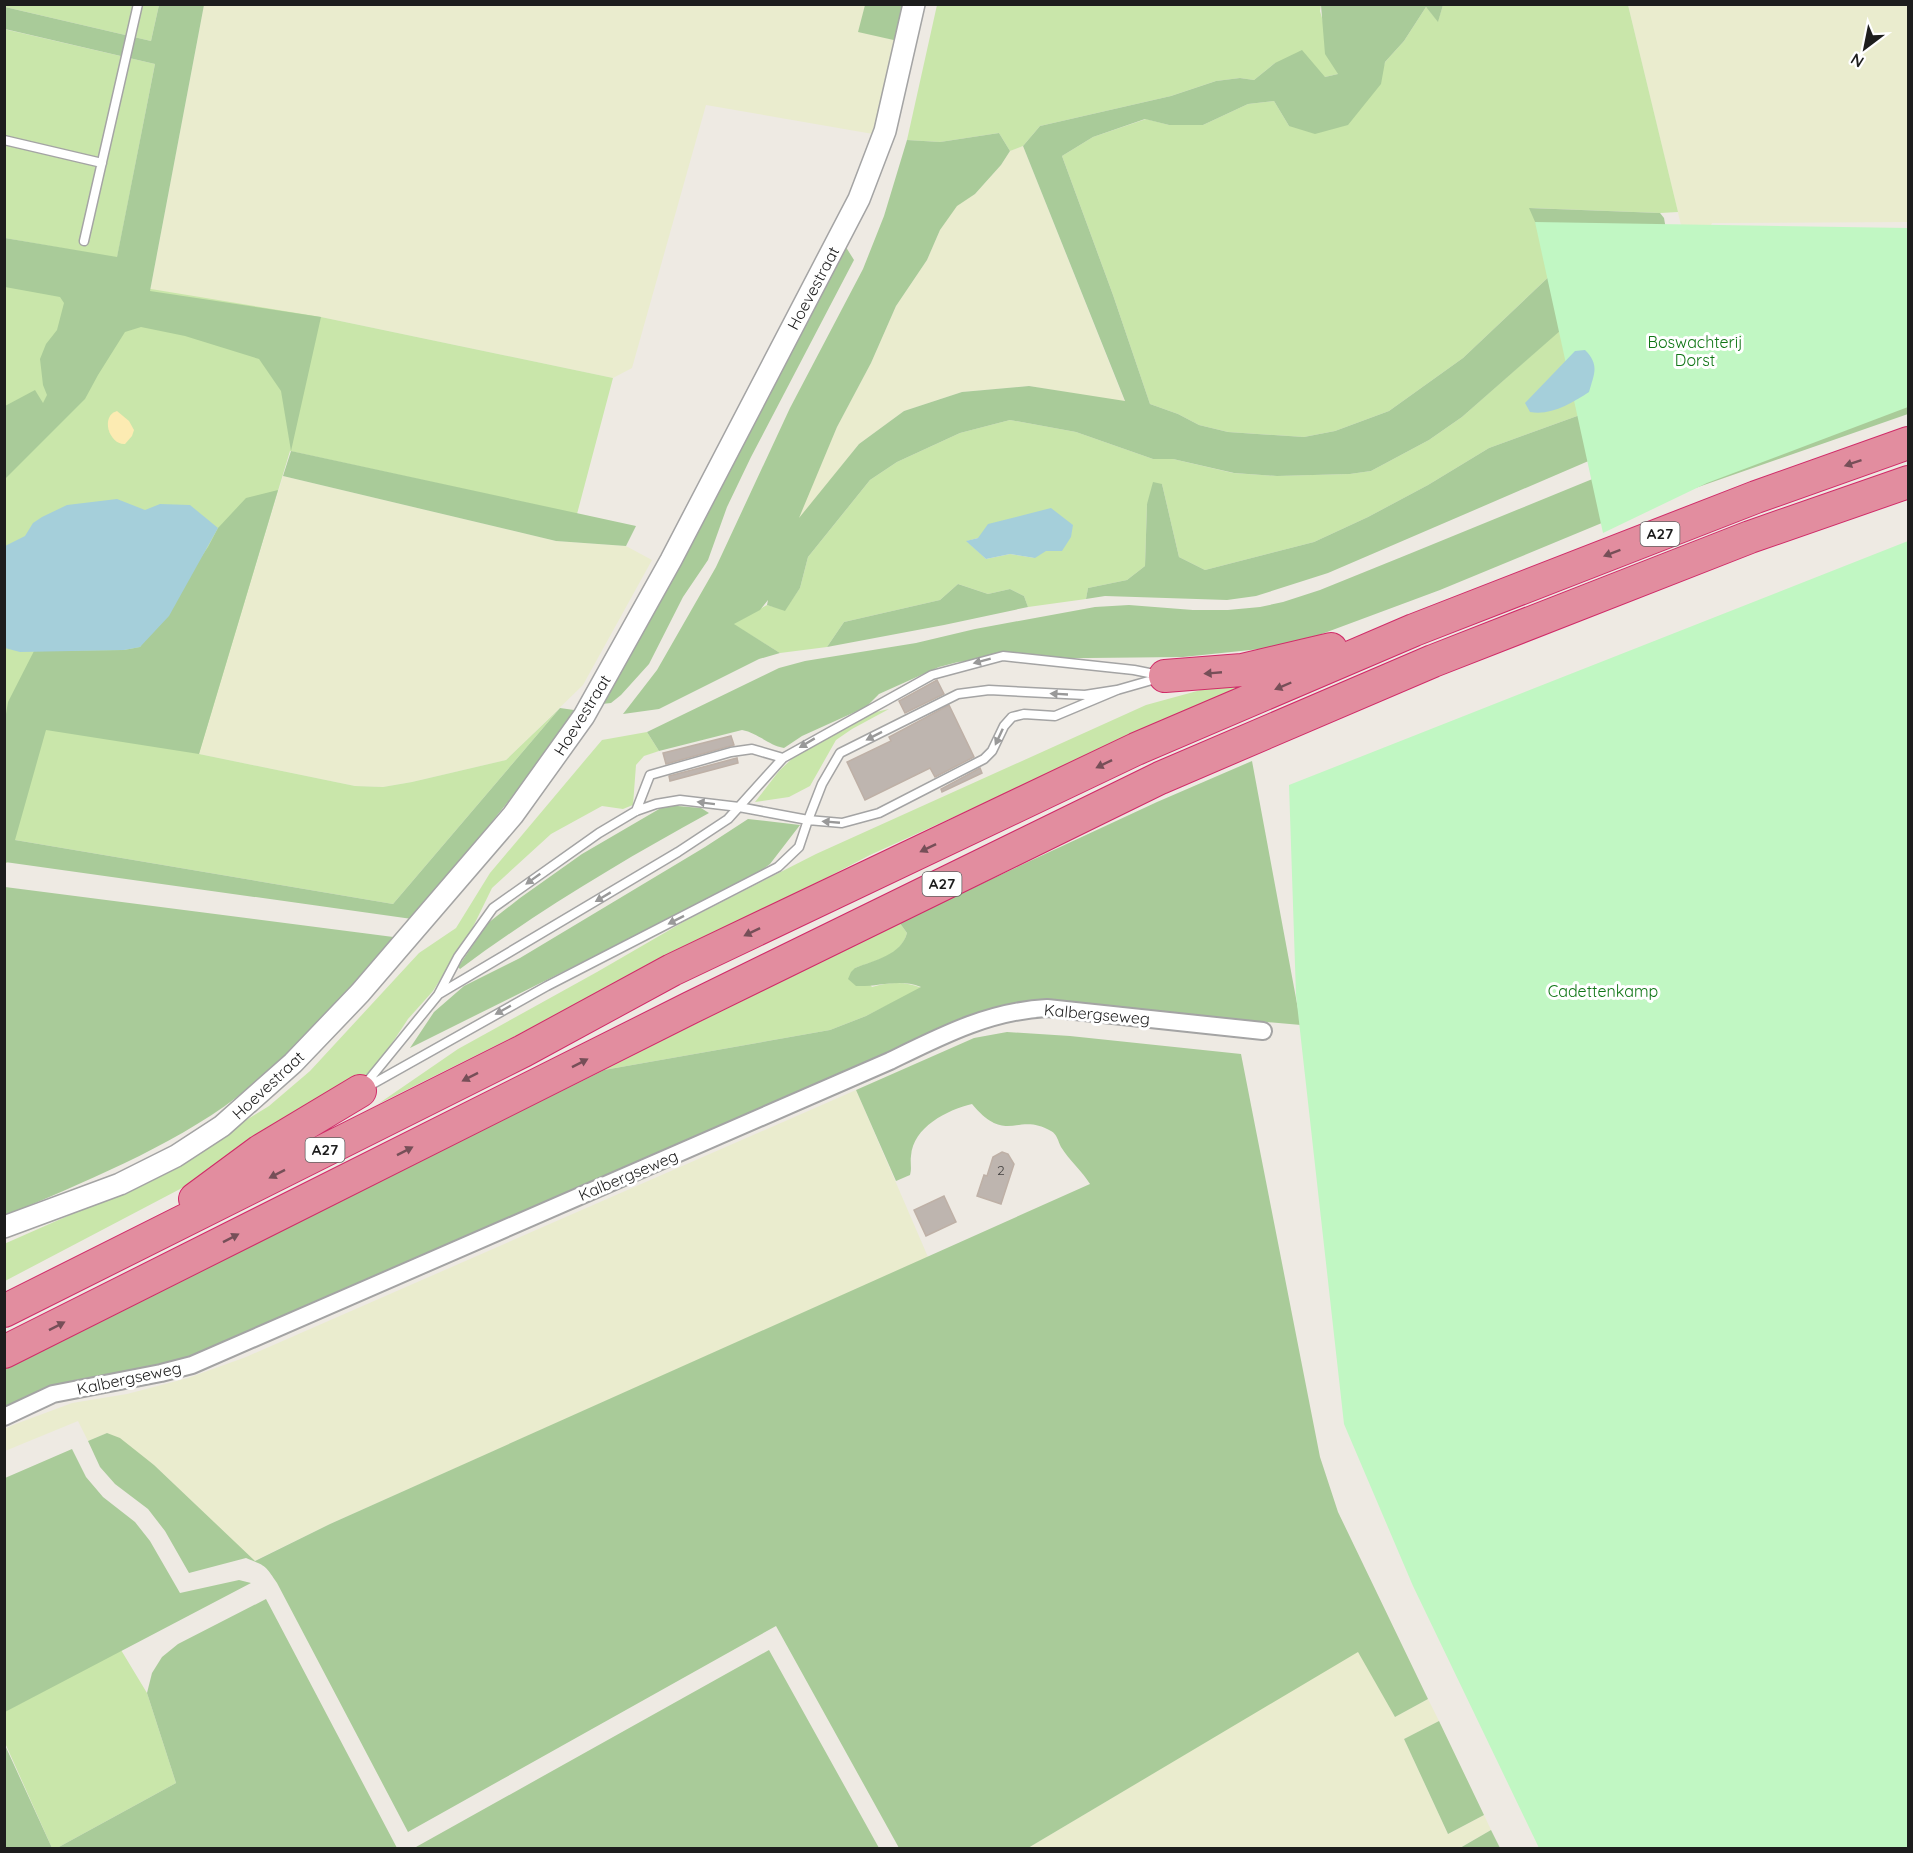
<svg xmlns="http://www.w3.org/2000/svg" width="1913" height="1853" viewBox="0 0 1913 1853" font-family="Quicksand,sans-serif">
	<rect width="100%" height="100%" fill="#eeeae3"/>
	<path fill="#eaecce" d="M 204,5 L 865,5 L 859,31 L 898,41 L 889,87 L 873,134 L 706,105 L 632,368 L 613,378 L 321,317 L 150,291 Z
		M 1628,5 L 1908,5 L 1908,222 L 1712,223 L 1699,250 L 1686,246 Z
		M 1023,146 L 1125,402 L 1029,386 L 962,392 L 904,411 L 859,444 L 796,523 L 837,427 L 871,363 L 896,306 L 927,260 L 940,230 L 957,205 L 975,194 L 1001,165 L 1010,151 Z
		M 283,476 L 556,541 L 626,546 L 652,560 L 583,685 L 506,760 L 412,782 L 383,787 L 355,786 L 199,754 Z
		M 856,1090 L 928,1257 L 330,1524 L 254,1561 L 154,1465 L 107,1433 L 88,1441 L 78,1421 L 5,1451 L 4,1429 L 13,1425 L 72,1403 L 127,1394 L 188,1378 L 246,1357 Z
		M 1358,1651 L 1395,1717 L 1428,1699 L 1439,1721 L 1404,1739 L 1448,1834 L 1484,1815 L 1491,1830 L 1460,1848 L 1028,1848 Z"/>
	<path fill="#c9e6aa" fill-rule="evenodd" d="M 5,4 L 159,5 L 151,41 L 5,7 Z
		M 937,5 L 1321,5 L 1320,11 L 1338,74 L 1325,77 L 1275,63 L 1254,80 L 1240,78 L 1216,81 L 1171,96 L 1040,126 L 1023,146 L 1010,151 L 999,133 L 940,142 L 907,140 Z
		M 1443,5 L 1628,5 L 1678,212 L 1660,213 L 1530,208 L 1556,270 L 1463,358 L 1389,411 L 1335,431 L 1304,437 L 1228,432 L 1199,425 L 1178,414 L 1150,404 L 1113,295 L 1062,156 L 1093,137 L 1146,119 L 1169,125 L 1203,125 L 1248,104 L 1274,101 L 1289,126 L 1382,71 L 1385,62 L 1404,41 L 1426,7 L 1438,21 Z
		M 4,29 L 155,64 L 117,258 L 5,238 Z
		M 5,265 L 321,317 L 613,378 L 577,514 L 290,451 L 199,754 L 355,786 L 383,787 L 412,782 L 506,760 L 560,708 L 393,904 L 15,840 L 7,863 L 5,863 Z
		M 1569,322 L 1591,411 L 1489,448 L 1428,485 L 1368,517 L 1314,542 L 1205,570 L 1179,557 L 1162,484 L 1147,504 L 1145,566 L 1127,580 L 1088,588 L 1086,599 L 1028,607 L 1024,596 L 1010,589 L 988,594 L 958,584 L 940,600 L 844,622 L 827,647 L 780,653 L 733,624 L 767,605 L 785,610 L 800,588 L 808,557 L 870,480 L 897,462 L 960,433 L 1010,420 L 1076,432 L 1153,459 L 1173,459 L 1233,473 L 1277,476 L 1350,474 L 1371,471 L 1429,440 L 1462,417 ZM 978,538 L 1035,558 L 1010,554 L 986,559 L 967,541 Z
		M 1281,668 L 870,855 L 696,946 L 378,1104 L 458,1049 L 597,972 L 685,921 L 816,854 L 1146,705 Z
		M 889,709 L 852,729 L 836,740 L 810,786 L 789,797 L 755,802 L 779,771 L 798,753 L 871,713 Z
		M 647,732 L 659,751 L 644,756 L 636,765 L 633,805 L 623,809 L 602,806 L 551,834 L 492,888 L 472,929 L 433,991 L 408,1019 L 371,1075 L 201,1178 L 5,1281 L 4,1244 L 165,1173 L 194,1157 L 225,1133 L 269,1106 L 310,1071 L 419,953 L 456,928 L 490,873 L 602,740 Z
		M 899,922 L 907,933 C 901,956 876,960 855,968 L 872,987 C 890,982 904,981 922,988 L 866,1016 L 830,1030 L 604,1070 Z
		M 121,1650 L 147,1693 L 176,1783 L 57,1848 L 52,1848 L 5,1743 L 4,1712 Z"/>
	<path fill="#a9cb99" d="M 159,5 L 204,5 L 150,291 L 321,317 L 291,451 L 636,526 L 626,546 L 556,541 L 283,476 L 291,451 L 281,391 L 259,359 L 185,336 L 141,327 L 125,332 L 98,375 L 85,399 L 5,479 L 5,406 L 35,390 L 43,403 L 47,395 L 43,385 L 40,359 L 46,344 L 57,330 L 64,303 L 60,297 L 5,287 L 5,238 L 117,257 L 155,64 L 5,29 L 5,7 L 151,41 Z
		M 865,5 L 905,5 L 898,41 L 858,32 Z
		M 1321,5 L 1443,5 L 1438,22 L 1426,7 L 1404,41 L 1385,62 L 1381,84 L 1348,125 L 1315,134 L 1289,126 L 1274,101 L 1248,104 L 1203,125 L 1169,125 L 1145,119 L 1093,137 L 1062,156 L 1113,295 L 1150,404 L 1178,414 L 1199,425 L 1228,432 L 1304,437 L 1335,431 L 1389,411 L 1463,358 L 1556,270 L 1529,208 L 1660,213 L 1664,218 L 1683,330 L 1635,441 L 1328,573 L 1256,596 L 1227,600 L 1105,596 L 1086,599 L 1088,588 L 1127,580 L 1145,566 L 1147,504 L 1153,482 L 1162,484 L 1179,557 L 1205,570 L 1314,542 L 1368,517 L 1428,485 L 1489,448 L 1591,411 L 1569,323 L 1462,417 L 1429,440 L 1371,471 L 1350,474 L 1277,476 L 1234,473 L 1173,459 L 1153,459 L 1076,432 L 1010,420 L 960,433 L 897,462 L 870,480 L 808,557 L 800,588 L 785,611 L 767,605 L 768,600 L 760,610 L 734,624 L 780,653 L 759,659 L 659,709 L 623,714 L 657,670 L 716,567 L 790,408 L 863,269 L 884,216 L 907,140 L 940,142 L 999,133 L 1010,151 L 1001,165 L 975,194 L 957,206 L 940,230 L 927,260 L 896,306 L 871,363 L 837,427 L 799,518 L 859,444 L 904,411 L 962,392 L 1029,386 L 1125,401 L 1023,146 L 1040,126 L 1171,96 L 1216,81 L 1240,78 L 1254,80 L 1275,63 L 1302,50 L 1325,77 L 1338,74 L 1325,54 Z
		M 844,244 L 854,260 L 751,457 L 727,507 L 708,560 L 683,597 L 649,664 L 621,695 L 611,703 L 602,704 Z
		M 1908,366 L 1908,414 L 1638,508 L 1440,590 L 1319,635 L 1260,649 L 1183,657 L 994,659 L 958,662 L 939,667 L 879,694 L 866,707 L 802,736 L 784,748 C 768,745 758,733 742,730 L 659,751 L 647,732 L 779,668 L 805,661 L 916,643 L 975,629 L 1095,607 L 1129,605 L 1193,610 L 1228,610 L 1260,607 L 1283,602 L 1320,590 L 1409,554 L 1722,426 Z
		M 278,490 L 199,754 L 46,730 L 15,840 L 393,904 L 560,708 L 581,711 L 421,910 L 412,919 L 5,862 L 5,720 L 8,702 L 34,651 L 124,650 L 140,647 L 208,547 L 218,528 L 246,498 Z
		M 958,584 L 988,594 L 1010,589 L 1024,596 L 1028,607 L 944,625 L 827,647 L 844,622 L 940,600 Z
		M 1252,761 L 1301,1025 L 1045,1002 L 1011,1004 L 189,1359 L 71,1381 L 5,1408 L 5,1367 L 604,1070 L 830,1030 L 866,1016 L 921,987 C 899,978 879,987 856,986 L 848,979 L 851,972 L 855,968 C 875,960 901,955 907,933 L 899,922 L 1157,802 Z
		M 666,805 L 701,808 L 709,813 C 623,860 538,911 460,969 L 458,967 L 488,923 L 520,898 L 582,854 Z
		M 748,819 L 800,825 L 770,864 L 753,877 L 410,1048 L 434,1012 L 464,986 L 520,958 L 705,847 Z
		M 5,887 L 401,938 C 348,992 297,1052 237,1097 C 170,1148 81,1183 5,1216 Z
		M 1007,1032 L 1070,1036 L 1241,1054 L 1320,1457 L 1338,1512 L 1428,1699 L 1395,1717 L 1358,1652 L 1028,1848 L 899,1848 L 776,1626 L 408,1832 L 277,1583 C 265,1565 266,1566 246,1558 L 189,1573 L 165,1531 L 148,1509 L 115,1484 L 100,1467 L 88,1441 L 107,1433 L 120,1438 L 154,1465 L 255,1561 L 330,1524 L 1090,1184 C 1082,1171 1069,1160 1061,1147 C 1058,1141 1057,1134 1051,1131 C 1017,1111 1007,1146 972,1104 C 947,1110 913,1127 911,1156 C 910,1163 912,1168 910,1175 L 896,1181 L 856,1090 L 974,1038 Z
		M 72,1449 L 86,1477 L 103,1497 L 135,1522 L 150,1541 L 180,1593 L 239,1580 L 251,1583 L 5,1712 L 5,1478 Z
		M 266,1599 L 397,1848 L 57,1848 L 176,1783 L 147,1693 L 152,1673 L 162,1657 L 178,1644 Z
		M 769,1650 L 879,1848 L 417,1848 L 416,1847 Z
		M 1439,1721 L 1484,1815 L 1448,1834 L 1404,1739 Z
		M 4,1743 L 52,1848 L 5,1848 Z
		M 1491,1830 L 1500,1848 L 1460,1848 Z"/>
	<path fill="#fcebb2" d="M 117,411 L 129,421 L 134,430 L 132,436 L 125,444 C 109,445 100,416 117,411 Z"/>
	<path fill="#c1f7c3" d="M 1535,222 L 1908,228 L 1908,407 L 1707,483 L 1603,533 Z
		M 1908,541 L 1908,1848 L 1539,1848 L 1413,1586 L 1344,1424 L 1296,995 L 1289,785 Z"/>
	<path fill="#a5cfda" d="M 1585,350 C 1600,365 1594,374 1589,392 C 1572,403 1551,416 1530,412 L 1525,403 L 1575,351 Z
		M 117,499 L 145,510 L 160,504 L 190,505 L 218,528 L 169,616 L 140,647 L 124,650 L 20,652 L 5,648 L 5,546 L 25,536 L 33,523 L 42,517 L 67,505 Z
		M 1051,508 L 1073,525 L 1071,537 L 1062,551 L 1046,551 L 1035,558 L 1010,554 L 986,559 L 966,541 L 978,538 L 988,524 Z"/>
	<path fill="#beb5af" stroke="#beb0a6" stroke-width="1.5" d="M 937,680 L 944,694 L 905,713 L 899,701 Z
		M 949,705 L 974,757 L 935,777 L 930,768 L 865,800 L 847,762 L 891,741 L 889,737 Z
		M 731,736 L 734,745 L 666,764 L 663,753 Z
		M 737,758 L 738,763 L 670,781 L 669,776 Z
		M 980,768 L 982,773 L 942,792 L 941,789 Z
		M 1002,1152 L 1008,1154 L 1014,1164 L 1001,1204 L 977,1196 L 984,1175 L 987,1176 L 993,1157 Z
		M 944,1196 L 956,1222 L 926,1236 L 914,1210 Z"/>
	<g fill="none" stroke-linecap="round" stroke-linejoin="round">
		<g stroke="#a4a4a4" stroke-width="11">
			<path id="service" d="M 4,140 L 102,163
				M 84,241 L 138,4
				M 636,811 L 650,775 L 731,752 L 752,749 L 783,758
				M 439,994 L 678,852 L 728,819 L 783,758 L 932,675 L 1003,656 L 1134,670 L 1159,675
				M 369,1086 L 547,986 L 778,867 L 799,847 L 808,820 L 842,823 L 879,813 L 984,759 L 992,751 L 1004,726 L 1012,717 L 1024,714 L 1055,716 L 1117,690 L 1159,678
				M 363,1087 L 438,995 L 458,957 L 493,908 L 599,833 L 636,811 L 656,804 L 680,800 L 739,807 L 808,820 L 822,784 L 840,753 L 958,694 L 989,690 L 1085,695 L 1117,690"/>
		</g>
		<g stroke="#a4a4a4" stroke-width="20">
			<path id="minor" d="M 4,1417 L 53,1394 L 161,1373 L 192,1365 L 890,1061 C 941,1036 989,1011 1047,1008 L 1263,1031"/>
		</g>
		<g stroke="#a4a4a4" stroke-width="24">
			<path id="tertiary" d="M 4,1227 L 120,1184 L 176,1156 L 222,1126 L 293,1063 L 360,993 L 513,815 L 584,716 L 671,560 L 859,199 L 885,131 L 914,4"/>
		</g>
		<g stroke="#d02b68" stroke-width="34">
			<path id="motorway" d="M 1165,676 L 1242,670 L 1331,649
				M 195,1199 L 260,1151 L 360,1091
				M 4,1311 L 523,1051 L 672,970 L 1136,749 L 1414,630 L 1756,497 L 1908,443
				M 4,1352 L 690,1008 L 1160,778 L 1433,661 L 1750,537 L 1908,482"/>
		</g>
		<use href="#service" stroke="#fff" stroke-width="8"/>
		<use href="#minor" stroke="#fff" stroke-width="16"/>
		<use href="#tertiary" stroke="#fff" stroke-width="21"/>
		<use href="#motorway" stroke="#e28d9f" stroke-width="32"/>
	</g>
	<defs><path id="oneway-solid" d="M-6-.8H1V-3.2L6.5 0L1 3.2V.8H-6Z" transform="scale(1.5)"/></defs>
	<g fill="#764f58">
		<use href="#oneway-solid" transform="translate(1853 463) rotate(161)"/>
		<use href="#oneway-solid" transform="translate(1612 553) rotate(159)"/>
		<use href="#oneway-solid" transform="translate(1213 673) rotate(175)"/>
		<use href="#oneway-solid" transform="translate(1283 686) rotate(157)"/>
		<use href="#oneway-solid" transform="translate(1104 764) rotate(154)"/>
		<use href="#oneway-solid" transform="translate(928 848) rotate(154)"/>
		<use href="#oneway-solid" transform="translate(752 932) rotate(154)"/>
		<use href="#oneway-solid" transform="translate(580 1063) rotate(-27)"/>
		<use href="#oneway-solid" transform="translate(470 1077) rotate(153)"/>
		<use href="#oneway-solid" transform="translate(405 1151) rotate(-27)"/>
		<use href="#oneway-solid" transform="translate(277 1174) rotate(153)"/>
		<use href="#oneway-solid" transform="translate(231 1238) rotate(-27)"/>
		<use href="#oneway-solid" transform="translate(57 1326) rotate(-27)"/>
	</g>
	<g fill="#999">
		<use href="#oneway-solid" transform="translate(982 661) rotate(165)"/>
		<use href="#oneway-solid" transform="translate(1059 694) rotate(-177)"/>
		<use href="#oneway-solid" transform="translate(874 736) rotate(153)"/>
		<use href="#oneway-solid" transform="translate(999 737) rotate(115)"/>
		<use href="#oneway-solid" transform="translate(807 743) rotate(149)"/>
		<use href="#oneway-solid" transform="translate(706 803) rotate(-173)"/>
		<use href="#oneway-solid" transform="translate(831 822) rotate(-175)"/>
		<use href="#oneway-solid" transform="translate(533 879) rotate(144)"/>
		<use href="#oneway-solid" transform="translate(603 897) rotate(149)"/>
		<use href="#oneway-solid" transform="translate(676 920) rotate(153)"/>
		<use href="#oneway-solid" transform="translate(503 1010) rotate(151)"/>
	</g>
	<g text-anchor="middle" stroke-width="6" stroke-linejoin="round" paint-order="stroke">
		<g font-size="14" fill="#454342">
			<text x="1001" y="1175">2</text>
		</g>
		<g fill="#fff" stroke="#616161" stroke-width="1.5">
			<rect x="1640.5" y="522" width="39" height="24" rx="4.5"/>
			<rect x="922.5" y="872" width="39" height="24" rx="4.5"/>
			<rect x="305.5" y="1138" width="39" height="24" rx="4.5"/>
		</g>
		<g font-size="15" font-weight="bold" fill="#1d1d1d">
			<text x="1660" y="539">A27</text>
			<text x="942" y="889">A27</text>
			<text x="325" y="1155">A27</text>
		</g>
		<g font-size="16" fill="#1d1d1d" stroke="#fff">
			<text transform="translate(813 288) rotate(-62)" y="6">Hoevestraat</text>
			<text transform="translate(582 715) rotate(-58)" y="6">Hoevestraat</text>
			<text transform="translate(1097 1014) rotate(5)" y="6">Kalbergseweg</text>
			<text transform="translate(268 1085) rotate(-43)" y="6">Hoevestraat</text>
			<text transform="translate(628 1175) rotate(-23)" y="6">Kalbergseweg</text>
			<text transform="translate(129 1378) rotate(-12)" y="6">Kalbergseweg</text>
		</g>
		<g font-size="16" fill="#107616" stroke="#fff">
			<text x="1695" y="348">Boswachterij<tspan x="1695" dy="18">Dorst</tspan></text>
			<text x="1603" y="997">Cadettenkamp</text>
		</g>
	</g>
	<rect width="1913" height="1853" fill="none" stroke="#1d1d1d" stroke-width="12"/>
	<g transform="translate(1865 48) rotate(212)" stroke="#ffffff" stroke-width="4.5" paint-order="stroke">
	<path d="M0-4.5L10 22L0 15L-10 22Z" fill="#1d1d1d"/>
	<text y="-9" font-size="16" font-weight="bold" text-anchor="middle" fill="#1d1d1d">N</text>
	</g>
</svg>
